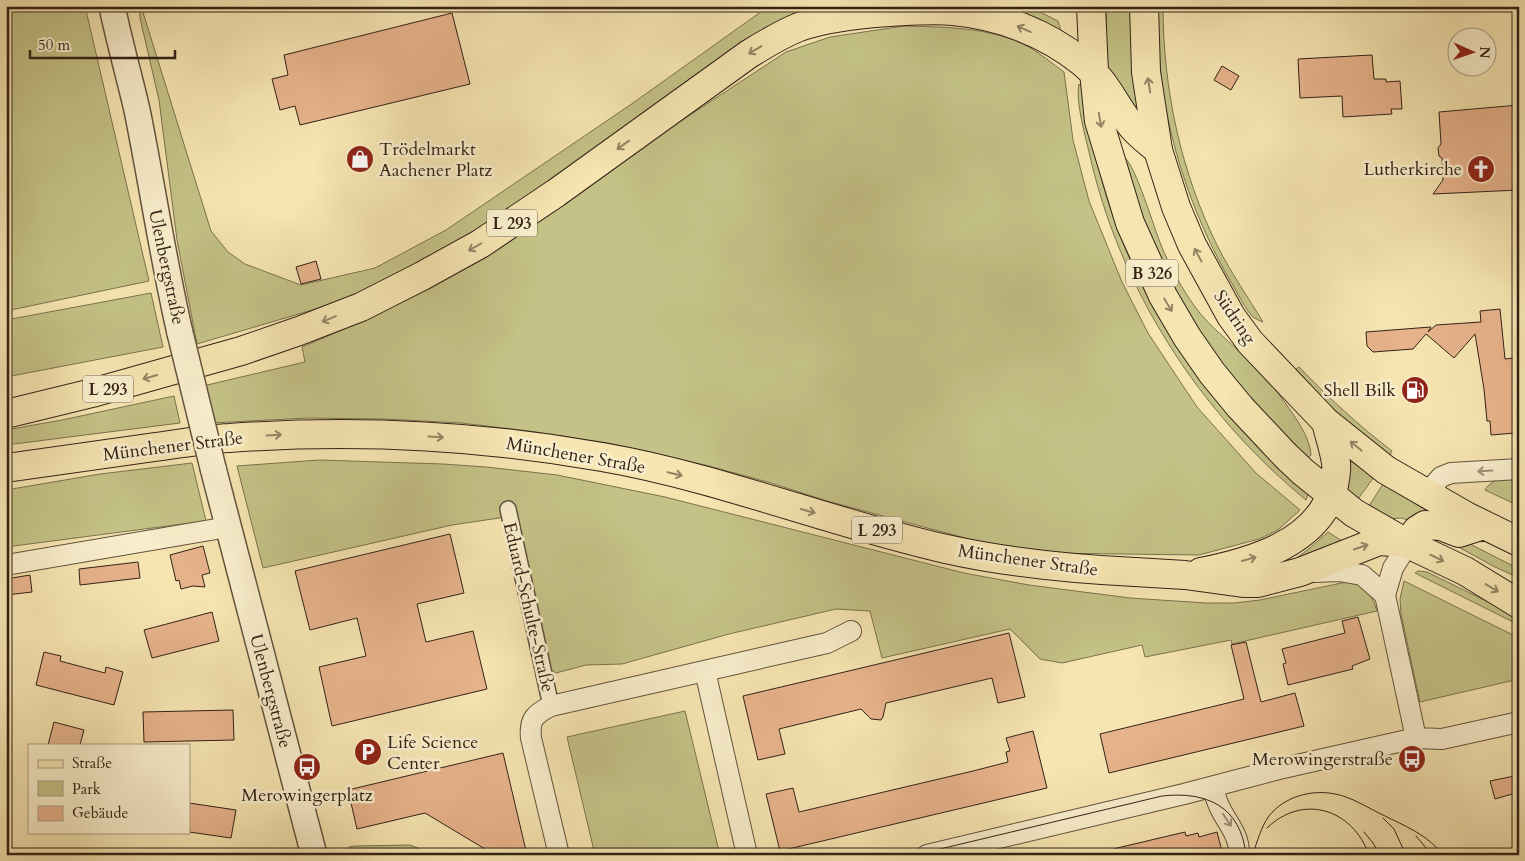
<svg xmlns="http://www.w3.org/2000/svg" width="1525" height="861" viewBox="0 0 1525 861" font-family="Cardo,serif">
	<rect width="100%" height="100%" fill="#f6e5b1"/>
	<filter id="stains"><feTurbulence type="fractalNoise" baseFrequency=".004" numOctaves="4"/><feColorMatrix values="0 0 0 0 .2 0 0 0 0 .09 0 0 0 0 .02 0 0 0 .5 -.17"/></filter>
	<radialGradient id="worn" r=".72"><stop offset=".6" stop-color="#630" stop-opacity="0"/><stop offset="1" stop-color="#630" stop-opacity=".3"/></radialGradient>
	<path fill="#c4c286" stroke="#7b724e" d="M 6,6 L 85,6 L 149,281 L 6,311 Z
		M 139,6 L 141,6 L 211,231 L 228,252 L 245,264 L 301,285 L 375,268 L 446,230 L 633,103 L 769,6 L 830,6 L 471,238 L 379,287 L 336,303 L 197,344 L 177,240 L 159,100 L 140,18 Z
		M 1007,6 L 1028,6 L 1058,21 L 1061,31 L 1040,19 Z
		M 1106,6 L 1130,6 L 1133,67 L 1141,115 L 1122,87 L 1107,69 Z
		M 1157,6 L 1163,6 C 1163,89 1181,173 1218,247 C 1231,273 1248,297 1263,322 C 1260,321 1256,319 1253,317 C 1246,311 1236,290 1231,282 C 1197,224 1174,159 1163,93 C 1159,65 1158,35 1157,6 Z
		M 904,26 C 946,27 991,27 1029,47 C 1041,54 1053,64 1064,72 L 1073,140 L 1089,201 L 1122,282 L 1148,333 L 1197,407 L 1256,473 L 1300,510 L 1278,530 L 1259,539 L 1199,555 L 1043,553 L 991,545 L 827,501 L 771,483 L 705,465 L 608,443 L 529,431 L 461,423 L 384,419 L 307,418 L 212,423 L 203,386 L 305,362 L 302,347 L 368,319 L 427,290 L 490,255 L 564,205 L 664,132 L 786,52 L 830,37 Z
		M 1079,84 L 1083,88 C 1089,121 1095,155 1104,188 C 1139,309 1213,413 1308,494 L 1306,500 C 1199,412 1119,288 1089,152 C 1085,135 1075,99 1079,84 Z
		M 1125,158 C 1136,167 1154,228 1161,245 C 1170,267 1182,289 1196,308 C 1209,326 1228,340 1244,356 C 1264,373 1280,395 1295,417 C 1302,428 1310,441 1311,455 L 1309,457 L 1305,456 C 1254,408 1207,351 1173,289 C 1152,248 1138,204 1124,160 Z
		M 151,293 L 163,347 L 6,377 L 6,320 Z
		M 1299,367 C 1328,397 1358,425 1392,451 L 1390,455 C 1355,431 1324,401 1295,370 Z
		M 174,396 L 180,423 L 6,445 L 6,430 L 62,420 Z
		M 319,460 L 443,464 L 486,467 L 557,475 L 665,497 L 964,573 L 1029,585 L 1130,598 L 1206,603 L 1234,603 L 1260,600 L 1351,581 C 1366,586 1373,597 1377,611 L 1232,644 L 1231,640 L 1145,657 L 1142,645 L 1062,663 L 1040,659 L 1010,629 L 882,658 L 870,611 L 836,609 L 729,634 L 622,664 L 586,665 L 556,673 L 549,668 L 513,516 L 452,525 L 263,568 L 237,466 Z
		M 1352,462 L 1374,477 L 1358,499 L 1347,491 L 1350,463 Z
		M 192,463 L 206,521 L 6,547 L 6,490 L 100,474 Z
		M 1519,479 L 1519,506 L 1485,490 C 1493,477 1505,479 1519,479 Z
		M 1383,484 L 1429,512 L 1412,521 L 1401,518 L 1389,519 L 1369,506 Z
		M 1328,532 L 1342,541 L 1318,553 L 1294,560 L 1310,548 Z
		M 1440,537 L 1468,543 L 1519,569 L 1519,578 L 1493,566 Z
		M 1418,571 L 1427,572 L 1519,617 L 1519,625 L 1415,573 Z
		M 1404,581 L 1519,638 L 1519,679 L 1420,702 L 1401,614 L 1400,599 Z
		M 685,711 L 720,855 L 595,855 L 567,737 Z
		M 410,845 L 433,854 L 354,855 L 346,852 L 349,847 L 354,846 Z"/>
	<path fill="#e7b38b" stroke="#322216" d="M 452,13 L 470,84 L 300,125 L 295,106 L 280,110 L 272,79 L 288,75 L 284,55 Z
		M 1372,55 L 1374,79 L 1386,79 L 1386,82 L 1400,81 L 1402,109 L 1391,109 L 1392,114 L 1343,117 L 1342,96 L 1300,98 L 1298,59 Z
		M 1222,66 L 1239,76 L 1231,90 L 1214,80 Z
		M 1519,105 L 1519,190 L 1433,194 L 1443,180 L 1442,158 L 1439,156 L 1438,148 L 1441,144 L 1439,112 Z
		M 316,261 L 321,279 L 301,284 L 296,267 Z
		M 1500,309 L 1505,359 L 1514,358 L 1517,419 L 1514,419 L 1515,433 L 1491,435 L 1490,421 L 1487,421 L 1484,389 L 1475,334 L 1454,358 L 1426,334 L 1413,349 L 1373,352 L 1367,346 L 1366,332 L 1431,327 L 1428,332 L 1436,325 L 1481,322 L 1480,311 Z
		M 450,534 L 464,593 L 417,604 L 426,642 L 473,631 L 487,689 L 332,726 L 319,667 L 366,656 L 357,618 L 310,630 L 295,571 Z
		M 203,546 L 210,573 L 202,575 L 205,587 L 193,586 L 181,589 L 179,580 L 176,581 L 170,555 Z
		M 138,562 L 140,578 L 80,585 L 79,569 Z
		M 30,575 L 32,592 L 6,595 L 6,579 Z
		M 212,612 L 219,641 L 152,658 L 144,630 Z
		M 1358,617 L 1370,659 L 1352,666 L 1353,669 L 1288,685 L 1283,664 L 1286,663 L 1282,649 L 1345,633 L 1342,621 Z
		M 1009,633 L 1025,697 L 998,703 L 992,678 L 886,703 L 883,717 L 881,720 L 871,719 L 861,709 L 779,729 L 785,754 L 758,760 L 743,696 Z
		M 1246,642 L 1261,702 L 1295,693 L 1304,726 L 1109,773 L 1100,734 L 1244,699 L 1231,645 Z
		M 44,652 L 61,656 L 60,661 L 105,673 L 106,667 L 123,672 L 114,705 L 36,685 Z
		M 233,710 L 234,740 L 144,742 L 143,712 Z
		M 54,722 L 84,730 L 80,745 L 48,745 Z
		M 1033,731 L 1047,788 L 780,851 L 766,794 L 793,788 L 799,812 L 973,771 L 1008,762 L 1006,752 L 1010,751 L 1006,738 Z
		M 503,753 L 527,855 L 486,855 L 485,849 L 425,813 L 357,829 L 348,790 Z
		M 1519,775 L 1519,792 L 1495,799 L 1490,781 Z
		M 189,803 L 236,810 L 231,838 L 189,832 Z
		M 1185,832 L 1186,836 L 1198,833 L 1199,837 L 1217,832 L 1223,855 L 1114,855 L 1113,849 Z"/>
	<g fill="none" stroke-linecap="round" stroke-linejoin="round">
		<g stroke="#63533d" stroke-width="18">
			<path id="pedestrian" d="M 508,509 L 551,706"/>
		</g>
		<g stroke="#63533d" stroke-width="22">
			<path id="minor" d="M 1426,494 L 1441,477 L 1451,473 L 1519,469
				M 1408,544 L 1393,568 L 1385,595 L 1416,738
				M 6,565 L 228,527
				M 1315,572 L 1339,571 L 1362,575 L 1385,595
				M 705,671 L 747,855
				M 1212,787 C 1215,795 1217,802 1221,810 C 1229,825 1240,837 1239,855
				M 559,855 L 531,738 C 529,719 535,714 551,706 L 827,643 L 851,631
				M 927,855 L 1184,794 L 1279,769 L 1416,738 L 1442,739 L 1519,722"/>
		</g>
		<g stroke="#63533d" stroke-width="28">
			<path id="tertiary" d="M 112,6 C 119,41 129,75 137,110 C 152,184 163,259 180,333
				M 213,468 L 314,855"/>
		</g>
		<g stroke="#322216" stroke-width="30">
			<path id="primary" d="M 1091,6 L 1094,72 L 1099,121 L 1130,223 L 1163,296 L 1187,337 L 1212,373 L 1240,407 L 1286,456 L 1303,472 L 1354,513 L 1408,544 L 1465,571 L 1519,604
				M 1144,6 L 1146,72 L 1158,150 L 1176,207 L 1192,245 L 1231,316 L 1250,342 L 1326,422 L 1386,470 L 1466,516 L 1519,542
				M 1408,544 L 1417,530 L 1425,525 L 1441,526 L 1459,533 L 1484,525
				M 1135,572 L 1185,575 L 1243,583 L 1258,583 L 1300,572 L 1379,541 L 1407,543
				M 1201,572 C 1251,562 1320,543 1334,485 C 1335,479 1337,470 1336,463 C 1334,449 1329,435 1326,422"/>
		</g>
		<g stroke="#322216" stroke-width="30">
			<path id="trunk" d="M 6,414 L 92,393 L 241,351 L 299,331 L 361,307 L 422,276 L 480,244 L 556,193 L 749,54 C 765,44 782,34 799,27 C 828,17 859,14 889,12 C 910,11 932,9 953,11 C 999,15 1046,33 1082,62 C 1106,81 1113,102 1130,124 C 1137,134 1149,142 1158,150
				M 6,468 C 56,461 105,454 155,447 C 179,444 204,439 229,438 C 354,429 478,435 602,457 C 718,477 831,523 946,549 C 1009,563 1071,569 1135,572"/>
		</g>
		<use href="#pedestrian" stroke="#f9eecc" stroke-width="15"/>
		<use href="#minor" stroke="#f9eecc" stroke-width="20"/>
		<use href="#tertiary" stroke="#f9eecc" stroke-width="25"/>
		<use href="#primary" stroke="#f6e5b1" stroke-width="28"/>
		<use href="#trunk" stroke="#f6e5b1" stroke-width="28"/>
		<path stroke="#322216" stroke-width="1" d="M 1383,818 L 1394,829 L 1406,855
			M 1267,828 C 1303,793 1353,809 1369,855
			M 1364,832 L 1373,843 L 1380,855
			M 1416,836 L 1432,855
			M 1253,854 C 1257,842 1261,827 1269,816 C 1284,797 1311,789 1335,794 C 1352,797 1368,808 1383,815 C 1405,826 1428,835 1443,855
			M 915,855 L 1162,796 C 1206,791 1241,806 1246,855"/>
		<g stroke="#63533d" stroke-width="28" stroke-linecap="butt">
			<path id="tertiary-bridge" d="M 180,333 L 213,468"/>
		</g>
		<use href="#tertiary-bridge" stroke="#f9eecc" stroke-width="25"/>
	</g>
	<defs><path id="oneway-shaft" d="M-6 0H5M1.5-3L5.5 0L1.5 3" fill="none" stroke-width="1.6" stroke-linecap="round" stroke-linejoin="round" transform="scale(1.25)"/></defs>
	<g stroke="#948464">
		<use href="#oneway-shaft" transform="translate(1024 29) rotate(-156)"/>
		<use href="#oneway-shaft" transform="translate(755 50) rotate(149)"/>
		<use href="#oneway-shaft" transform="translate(1149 85) rotate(-99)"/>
		<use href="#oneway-shaft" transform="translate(1100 120) rotate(80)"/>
		<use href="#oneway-shaft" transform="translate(623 145) rotate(144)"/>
		<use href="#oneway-shaft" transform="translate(475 247) rotate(150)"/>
		<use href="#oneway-shaft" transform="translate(1198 255) rotate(-118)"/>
		<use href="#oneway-shaft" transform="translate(1168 305) rotate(59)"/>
		<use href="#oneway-shaft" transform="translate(329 319) rotate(158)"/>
		<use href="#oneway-shaft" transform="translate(150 377) rotate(164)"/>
		<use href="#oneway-shaft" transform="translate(274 435) rotate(-3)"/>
		<use href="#oneway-shaft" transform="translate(436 437) rotate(3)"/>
		<use href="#oneway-shaft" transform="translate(1356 446) rotate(-141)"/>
		<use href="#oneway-shaft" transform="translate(675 474) rotate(13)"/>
		<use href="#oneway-shaft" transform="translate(808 511) rotate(16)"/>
		<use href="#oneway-shaft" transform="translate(1361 547) rotate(-19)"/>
		<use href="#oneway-shaft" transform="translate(1437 558) rotate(26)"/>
		<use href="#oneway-shaft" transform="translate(1249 559) rotate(-16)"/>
		<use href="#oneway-shaft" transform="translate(1492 588) rotate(31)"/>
	</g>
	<g stroke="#9f927a">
		<use href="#oneway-shaft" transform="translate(1485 471) rotate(177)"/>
		<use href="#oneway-shaft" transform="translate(1227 820) rotate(57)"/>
	</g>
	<defs>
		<g id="shop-disc" transform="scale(1.4375)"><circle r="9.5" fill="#8f2418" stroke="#f9eecc"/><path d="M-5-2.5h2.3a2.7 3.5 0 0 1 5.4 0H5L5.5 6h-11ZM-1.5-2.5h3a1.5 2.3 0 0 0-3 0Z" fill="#fff"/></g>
		<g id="church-disc" transform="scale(1.4375)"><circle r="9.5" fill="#8f2418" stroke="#f9eecc"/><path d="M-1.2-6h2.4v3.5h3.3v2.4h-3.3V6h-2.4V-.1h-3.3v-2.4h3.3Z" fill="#fff"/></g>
		<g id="fuel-disc" transform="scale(1.4375)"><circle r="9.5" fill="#8f2418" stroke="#f9eecc"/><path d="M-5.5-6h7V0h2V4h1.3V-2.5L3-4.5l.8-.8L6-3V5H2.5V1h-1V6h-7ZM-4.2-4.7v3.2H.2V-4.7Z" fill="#fff"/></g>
		<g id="parking-disc" transform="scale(1.4375)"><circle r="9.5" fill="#8f2418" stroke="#f9eecc"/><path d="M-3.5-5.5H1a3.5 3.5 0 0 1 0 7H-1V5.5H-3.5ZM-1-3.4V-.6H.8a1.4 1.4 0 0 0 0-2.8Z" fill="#fff"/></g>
		<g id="bus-disc" transform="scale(1.4375)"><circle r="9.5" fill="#8f2418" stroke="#f9eecc"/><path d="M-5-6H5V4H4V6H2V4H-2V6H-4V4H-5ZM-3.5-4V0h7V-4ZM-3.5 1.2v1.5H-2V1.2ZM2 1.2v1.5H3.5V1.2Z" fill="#fff"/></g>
	</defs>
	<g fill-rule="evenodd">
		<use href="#shop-disc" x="360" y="159"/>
		<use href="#church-disc" x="1481" y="169"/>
		<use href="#fuel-disc" x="1415" y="390"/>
		<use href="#parking-disc" x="368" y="752"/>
		<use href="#bus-disc" x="1412" y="759"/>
		<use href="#bus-disc" x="307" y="767"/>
	</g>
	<g text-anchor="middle" stroke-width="5" stroke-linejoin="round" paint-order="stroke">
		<g fill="#f9eecc" stroke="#6e5f4d" stroke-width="1">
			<rect x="487" y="209.5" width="50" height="27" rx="4"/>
			<rect x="1126" y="259.5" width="52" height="27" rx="4"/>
			<rect x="83" y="375.5" width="50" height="27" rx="4"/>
			<rect x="852" y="516.5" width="50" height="27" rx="4"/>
		</g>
		<g font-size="16" font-weight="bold" fill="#322216">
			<text x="512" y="229">L 293</text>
			<text x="1152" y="279">B 326</text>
			<text x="108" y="395">L 293</text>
			<text x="877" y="536">L 293</text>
		</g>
		<g font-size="18" fill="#322216" stroke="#f9eecc" text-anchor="end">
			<text x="379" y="155" text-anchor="start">Trödelmarkt<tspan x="379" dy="21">Aachener Platz</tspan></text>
			<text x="1462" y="175">Lutherkirche</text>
			<text x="1396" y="396">Shell Bilk</text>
			<text x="387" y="748" text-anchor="start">Life Science<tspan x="387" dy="21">Center</tspan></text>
			<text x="1393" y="765">Merowingerstraße</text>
			<text x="307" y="801" text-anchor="middle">Merowingerplatz</text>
		</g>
		<g font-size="18" fill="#322216" stroke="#f9eecc">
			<text transform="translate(167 267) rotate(78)" y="6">Ulenbergstraße</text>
			<text transform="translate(1235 317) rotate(56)" y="6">Südring</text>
			<text transform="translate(173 446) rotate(-7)" y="6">Münchener Straße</text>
			<text transform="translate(576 455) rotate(10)" y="6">Münchener Straße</text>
			<text transform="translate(1028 560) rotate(8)" y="6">Münchener Straße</text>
			<text transform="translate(529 607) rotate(77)" y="6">Eduard-Schulte-Straße</text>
			<text transform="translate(271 691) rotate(75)" y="6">Ulenbergstraße</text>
		</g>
	</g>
	<rect width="1525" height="861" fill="none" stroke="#f6e5b1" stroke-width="25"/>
	<rect x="8" y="8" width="1510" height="846" fill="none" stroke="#322216" stroke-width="2.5"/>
	<rect x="12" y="12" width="1500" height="836" fill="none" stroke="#322216"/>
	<rect x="28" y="744" width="162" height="90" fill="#f9eecc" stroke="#a99c83"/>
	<rect x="38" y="760" width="25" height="8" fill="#f6e5b1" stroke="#a99c83"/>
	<text x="72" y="768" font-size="15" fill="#322216">Straße</text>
	<rect x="38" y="781" width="25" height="15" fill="#c4c286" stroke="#a99c83"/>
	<text x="72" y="794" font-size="15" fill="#322216">Park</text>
	<rect x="38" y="806" width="25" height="15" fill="#e7b38b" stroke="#a99c83"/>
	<text x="72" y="818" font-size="15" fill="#322216">Gebäude</text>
	<g transform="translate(1472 52) rotate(92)"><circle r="24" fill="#f9eecc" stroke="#a99c83"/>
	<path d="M0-4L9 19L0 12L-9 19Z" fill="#8f2418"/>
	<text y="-8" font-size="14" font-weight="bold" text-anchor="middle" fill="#322216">N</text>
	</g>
	<path d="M30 50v8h145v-8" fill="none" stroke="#322216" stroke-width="2.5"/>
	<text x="38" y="50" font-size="15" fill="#322216" stroke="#f9eecc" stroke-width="4" paint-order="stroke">50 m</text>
	<rect width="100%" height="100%" filter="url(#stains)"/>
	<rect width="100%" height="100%" fill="url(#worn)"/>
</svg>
